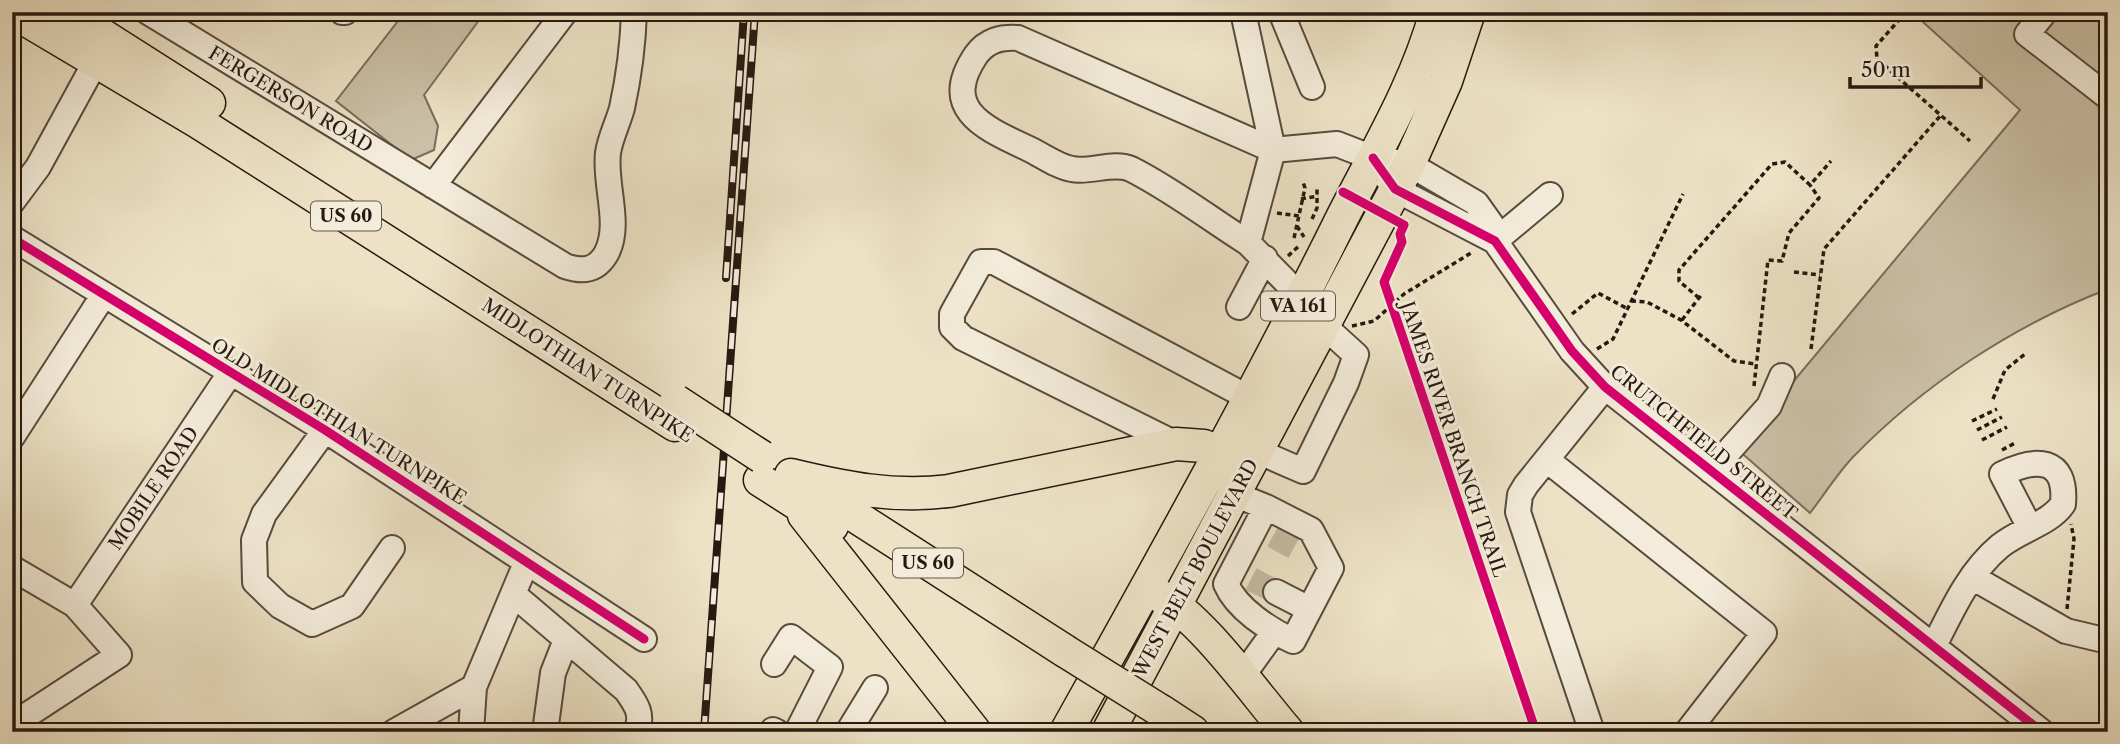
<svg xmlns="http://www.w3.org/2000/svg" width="2120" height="744" viewBox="0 0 2120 744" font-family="'Libre Caslon Text',serif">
	<rect width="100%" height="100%" fill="#ede2c6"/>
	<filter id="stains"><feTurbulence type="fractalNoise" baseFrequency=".00286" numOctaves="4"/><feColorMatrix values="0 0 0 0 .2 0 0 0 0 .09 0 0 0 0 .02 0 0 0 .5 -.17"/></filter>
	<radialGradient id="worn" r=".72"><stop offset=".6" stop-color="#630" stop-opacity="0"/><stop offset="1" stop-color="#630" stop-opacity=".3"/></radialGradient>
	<path fill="#cbc0a7" stroke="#796c5c" stroke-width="2" d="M 405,12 L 485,12 L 424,95 L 438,126 L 434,150 L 411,160 L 336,101 Z
		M 1912,12 L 2108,12 L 2108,289 C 2014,325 1923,385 1853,457 C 1837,474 1824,495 1810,513 L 1737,449 L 2020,110 Z"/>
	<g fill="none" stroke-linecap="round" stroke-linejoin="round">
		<path stroke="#c5baa2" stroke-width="24" stroke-dasharray="24 12" stroke-linecap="butt" d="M 1273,536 L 1299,550
			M 1251,579 L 1276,592"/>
		<g stroke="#584b3e" stroke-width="28">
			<path id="minor" d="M 148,12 L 565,266 C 582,272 596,271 606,254 C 622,225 604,185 608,153 C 610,138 618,123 622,108 C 629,76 633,44 634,12
				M 342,12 L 345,12
				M 1243,12 L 1273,150
				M 1281,12 L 1312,87
				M 2045,12 L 2027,34 L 2108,97
				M 1373,158 L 1395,189 L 1495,241 L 1572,351 L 1605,387 L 2042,732
				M 433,186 L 565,12
				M 12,202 L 38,167 L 96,61
				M 12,238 L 325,430 L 644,639
				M 1495,241 L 1550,195
				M 1248,243 C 1210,219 1171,189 1131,169 C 1114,161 1090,173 1072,169 C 1058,167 1042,155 1029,149 C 985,128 939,110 976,55 C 987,40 1001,37 1018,38 L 1273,150
				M 1314,305 L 1302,298 L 1248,243 L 1273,150 L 1337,144 L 1373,158 L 1409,164 L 1476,203 L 1491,224 L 1495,241
				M 1239,307 L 1265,258
				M 325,430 L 264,514 L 254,540 L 255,582 L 280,606 L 312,624 L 352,606 L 392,548
				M 12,437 L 103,296
				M 1176,444 L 963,338 L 952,327 L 952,314 L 981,262 L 994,262 L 1251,399
				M 1257,451 L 1303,471 L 1346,383 L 1356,355 L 1323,325
				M 1547,460 L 1764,633 L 1687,732
				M 1711,471 L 1769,406 L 1782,376
				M 1234,494 L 1266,507 L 1226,584 C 1237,609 1268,629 1293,641 L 1331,568 L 1311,530 L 1266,507
				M 12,568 L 75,605 L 119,655 L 12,725
				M 1972,577 L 2066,631 L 2108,641
				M 1276,592 L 1309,609
				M 513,594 L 626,690 C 636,704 644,715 636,732
				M 75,605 L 231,372
				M 1934,646 C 1952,610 1969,572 2000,546 C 2021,529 2049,524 2063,504 C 2067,456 2035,458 2002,474 L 2029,526
				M 774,664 L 791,637 L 830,667 L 797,732
				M 1241,678 L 1274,632
				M 773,730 L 777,732
				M 394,732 L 474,687 L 526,563
				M 471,732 L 474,687
				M 545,732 L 553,673 L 566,640
				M 848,732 L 875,688
				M 1592,732 L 1518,512 L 1520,495 L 1526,485 L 1605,387"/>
		</g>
		<g stroke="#271911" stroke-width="35">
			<path id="major" d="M 13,12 L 198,122 L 675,425
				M 66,12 L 209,103
				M 791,475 C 845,488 894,498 949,491 L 1176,444 L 1204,446 L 1241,462
				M 760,480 L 832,526
				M 813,489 L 1065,651
				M 804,515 L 975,732
				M 1160,596 C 1201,617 1255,694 1288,732
				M 1161,711 L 1193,732
				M 1066,732 C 1159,565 1252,399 1337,228 C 1372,157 1415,89 1436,12
				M 1108,732 L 1409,164 L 1446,81 L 1469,12"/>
		</g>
		<path stroke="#271911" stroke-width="3.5" stroke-dasharray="5 3.5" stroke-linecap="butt" d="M 1906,12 L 1876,46 L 1877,59 L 1970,141
			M 1301,199 L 1318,196
			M 1277,213 L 1299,216
			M 1312,219 L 1317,208 L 1317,187
			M 1297,226 L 1304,237
			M 1294,238 L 1305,188 L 1303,182
			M 1288,256 L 1300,245
			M 1794,272 L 1820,275
			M 1699,298 L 1679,281 L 1679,270 L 1772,164 L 1785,162 L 1810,185 L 1831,161
			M 1631,301 L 1647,302 L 1681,320 L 1734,361 L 1755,364
			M 1572,314 L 1598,293 L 1628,309
			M 1682,320 L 1702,294
			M 1352,326 L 1374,321 L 1404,294 L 1471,253
			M 1597,349 L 1613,339 L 1683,194
			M 1811,349 L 1824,249 L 1941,115
			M 1754,386 L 1768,260 L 1782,261 L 1789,233 L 1819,198 L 1810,185
			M 1993,399 L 2005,370 L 2025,354
			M 1972,421 L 1997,409
			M 1977,430 L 2002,417
			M 1982,440 L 2007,427
			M 2002,450 L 2015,443
			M 2067,609 L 2074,539 L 2071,524"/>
		<use href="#minor" stroke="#f3ecda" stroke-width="24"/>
		<use href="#major" stroke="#ede2c6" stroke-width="32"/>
		<g stroke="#271911" stroke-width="8">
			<path id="rail" d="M 726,278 L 744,12
				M 704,732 L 755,12"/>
		</g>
		<use href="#rail" stroke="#f3ecda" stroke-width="5" stroke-dasharray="16" stroke-linecap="butt"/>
		<g stroke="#271911" stroke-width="35" stroke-linecap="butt">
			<path id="major-bridge" d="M 676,401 L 762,457
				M 1065,651 L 1161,711"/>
		</g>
		<use href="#major-bridge" stroke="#ede2c6" stroke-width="32"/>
		<g stroke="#f3ecda" stroke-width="13">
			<path id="cycleway" d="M 1373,158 L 1395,189 L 1495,241 L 1572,351 L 1605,387 L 2042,732
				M 1343,192 L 1404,225 L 1400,234 L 1402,242 L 1384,282 L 1536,732
				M 12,238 L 325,430 L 644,639"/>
		</g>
		<use href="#cycleway" stroke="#d6006c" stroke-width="9"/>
	</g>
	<g text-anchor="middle" stroke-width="6" stroke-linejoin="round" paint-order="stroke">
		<g fill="#f3ecda" stroke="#64584d" stroke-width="2">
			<rect x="311" y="201.5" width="70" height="29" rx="5"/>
			<rect x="1261" y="291.5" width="74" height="29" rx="5"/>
			<rect x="893" y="548.5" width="70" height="29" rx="5"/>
		</g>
		<g font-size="18" font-weight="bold" fill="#271911">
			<text x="346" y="222">US 60</text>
			<text x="1298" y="312">VA 161</text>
			<text x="928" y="569">US 60</text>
		</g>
		<g font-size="19" fill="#271911" stroke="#f3ecda">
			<text transform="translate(291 99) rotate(31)" y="7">FERGERSON ROAD</text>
			<text transform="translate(588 370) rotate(33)" y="7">MIDLOTHIAN TURNPIKE</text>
			<text transform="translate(339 421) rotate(32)" y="7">OLD MIDLOTHIAN TURNPIKE</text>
			<text transform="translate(1454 439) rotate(71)" y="7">JAMES RIVER BRANCH TRAIL</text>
			<text transform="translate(1704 442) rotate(39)" y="7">CRUTCHFIELD STREET</text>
			<text transform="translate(153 488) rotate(-56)" y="7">MOBILE ROAD</text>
			<text transform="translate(1195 568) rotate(-62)" y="7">WEST BELT BOULEVARD</text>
		</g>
	</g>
	<rect width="2120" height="744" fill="none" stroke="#ede2c6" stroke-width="42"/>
	<rect x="14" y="14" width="2092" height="716" fill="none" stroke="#271911" stroke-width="3.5"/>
	<rect x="21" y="21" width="2078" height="702" fill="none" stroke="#271911" stroke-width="2"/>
	<path d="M1850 77v10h131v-10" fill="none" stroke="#271911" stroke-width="3.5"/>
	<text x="1861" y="77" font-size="21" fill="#271911" stroke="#f3ecda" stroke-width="5" paint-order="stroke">50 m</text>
	<rect width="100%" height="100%" filter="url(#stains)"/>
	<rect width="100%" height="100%" fill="url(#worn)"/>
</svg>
